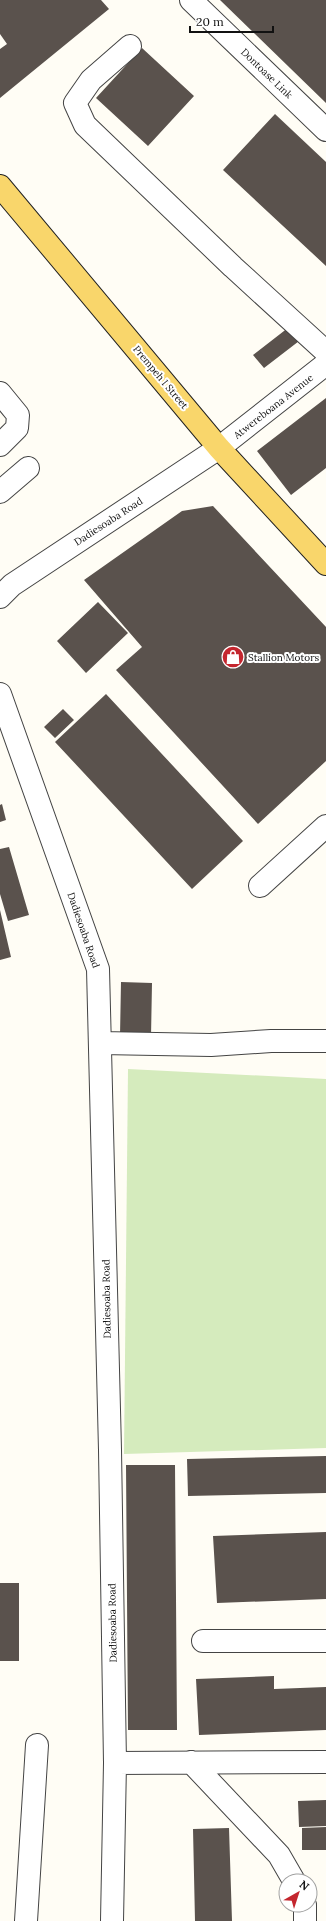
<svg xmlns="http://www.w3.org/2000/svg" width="326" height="1921" viewBox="0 0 326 1921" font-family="Lora,serif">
	<rect width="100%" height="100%" fill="#fffdf5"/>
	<path fill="#d5ebbd" d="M 128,1069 L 326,1079 L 326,1448 L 124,1454 Z"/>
	<path fill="#5a524d" d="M 0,0 L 101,0 L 109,9 L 0,98 L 0,49 L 7,44 L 0,34 Z
		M 220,0 L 326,0 L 326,103 Z
		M 142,48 L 194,96 L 148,146 L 96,98 Z
		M 275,114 L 326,162 L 326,266 L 223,170 Z
		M 293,324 L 303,338 L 264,368 L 253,355 Z
		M 326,398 L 326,468 L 291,495 L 257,451 Z
		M 213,506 L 326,627 L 326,761 L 258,824 L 116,670 L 142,647 L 84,580 L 182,511 Z
		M 98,602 L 128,633 L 86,673 L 57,641 Z
		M 106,694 L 243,841 L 192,889 L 55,742 Z
		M 63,709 L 74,720 L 55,738 L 44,727 Z
		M 2,804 L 6,820 L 0,822 L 0,805 Z
		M 9,847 L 29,915 L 8,921 L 0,894 L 0,849 Z
		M 0,910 L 11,957 L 0,960 Z
		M 121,982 L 152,983 L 151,1037 L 120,1036 Z
		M 326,1456 L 326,1493 L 188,1496 L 187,1459 Z
		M 126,1465 L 175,1465 L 177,1730 L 128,1730 Z
		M 326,1532 L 326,1599 L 217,1603 L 213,1536 Z
		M 0,1583 L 19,1583 L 19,1661 L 0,1661 Z
		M 274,1676 L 274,1689 L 326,1687 L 326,1730 L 199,1735 L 196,1679 Z
		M 326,1800 L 326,1826 L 299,1827 L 298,1801 Z
		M 326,1827 L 326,1850 L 302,1850 L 302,1828 Z
		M 229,1828 L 232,1921 L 195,1921 L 193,1829 Z"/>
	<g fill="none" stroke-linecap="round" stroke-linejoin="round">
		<g stroke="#444" stroke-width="24">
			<path id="minor" d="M 191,0 L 326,130
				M 130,46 L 91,80 L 75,103 L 85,125 L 233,267 L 326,352
				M 0,393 L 18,415 L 17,428 L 0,445
				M 0,492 L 28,468
				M 0,597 L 12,585 L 219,448 L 326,364
				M 0,694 L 98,969 L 110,1450 L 115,1763 L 112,1921
				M 260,886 L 326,826
				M 101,1043 L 211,1045 L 271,1041 L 326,1041
				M 203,1641 L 326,1641
				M 191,1762 L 279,1855 L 294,1881
				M 115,1763 L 326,1762
				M 26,1921 L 37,1745
				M 305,1921 L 305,1905"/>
		</g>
		<g stroke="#222" stroke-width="24">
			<path id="major" d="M 0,186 L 219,448 L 326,564"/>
		</g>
		<use href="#minor" stroke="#fff" stroke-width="22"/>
		<use href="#major" stroke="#f9d66b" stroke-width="22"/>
	</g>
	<defs>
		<g id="shop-disc" transform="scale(1.15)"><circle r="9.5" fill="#c4262e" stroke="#fff"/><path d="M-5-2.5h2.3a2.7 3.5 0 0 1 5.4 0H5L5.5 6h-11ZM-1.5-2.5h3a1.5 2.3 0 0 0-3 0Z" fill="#fff"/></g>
	</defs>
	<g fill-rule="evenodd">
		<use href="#shop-disc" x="233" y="657"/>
	</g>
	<g text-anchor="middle" stroke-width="4" stroke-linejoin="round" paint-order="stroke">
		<g font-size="10" fill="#111" stroke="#fff">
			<text transform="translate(267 73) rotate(44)" y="4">Dontoase Link</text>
			<text transform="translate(161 377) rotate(50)" y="4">Prempeh I Street</text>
			<text transform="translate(273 406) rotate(-38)" y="4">Atwereboana Avenue</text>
			<text transform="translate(108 521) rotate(-33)" y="4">Dadiesoaba Road</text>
			<text transform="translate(84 930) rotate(71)" y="4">Dadiesoaba Road</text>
			<text transform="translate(106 1299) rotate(-91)" y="4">Dadiesoaba Road</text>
			<text transform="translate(112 1623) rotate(-91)" y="4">Dadiesoaba Road</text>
		</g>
		<g font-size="10" fill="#111" stroke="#fff" text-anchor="start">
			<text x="248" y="661">Stallion Motors</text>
		</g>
	</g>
	<g transform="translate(298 1893) rotate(39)"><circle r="19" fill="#ffffff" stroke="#a0a0a0"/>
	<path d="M0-3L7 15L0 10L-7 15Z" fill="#c4262e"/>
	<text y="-6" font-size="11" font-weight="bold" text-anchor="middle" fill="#111111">N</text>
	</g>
	<path d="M190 26v6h83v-6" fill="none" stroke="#111111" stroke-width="2"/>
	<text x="196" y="26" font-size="12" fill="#111111" stroke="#ffffff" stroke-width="3" paint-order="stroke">20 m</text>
</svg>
